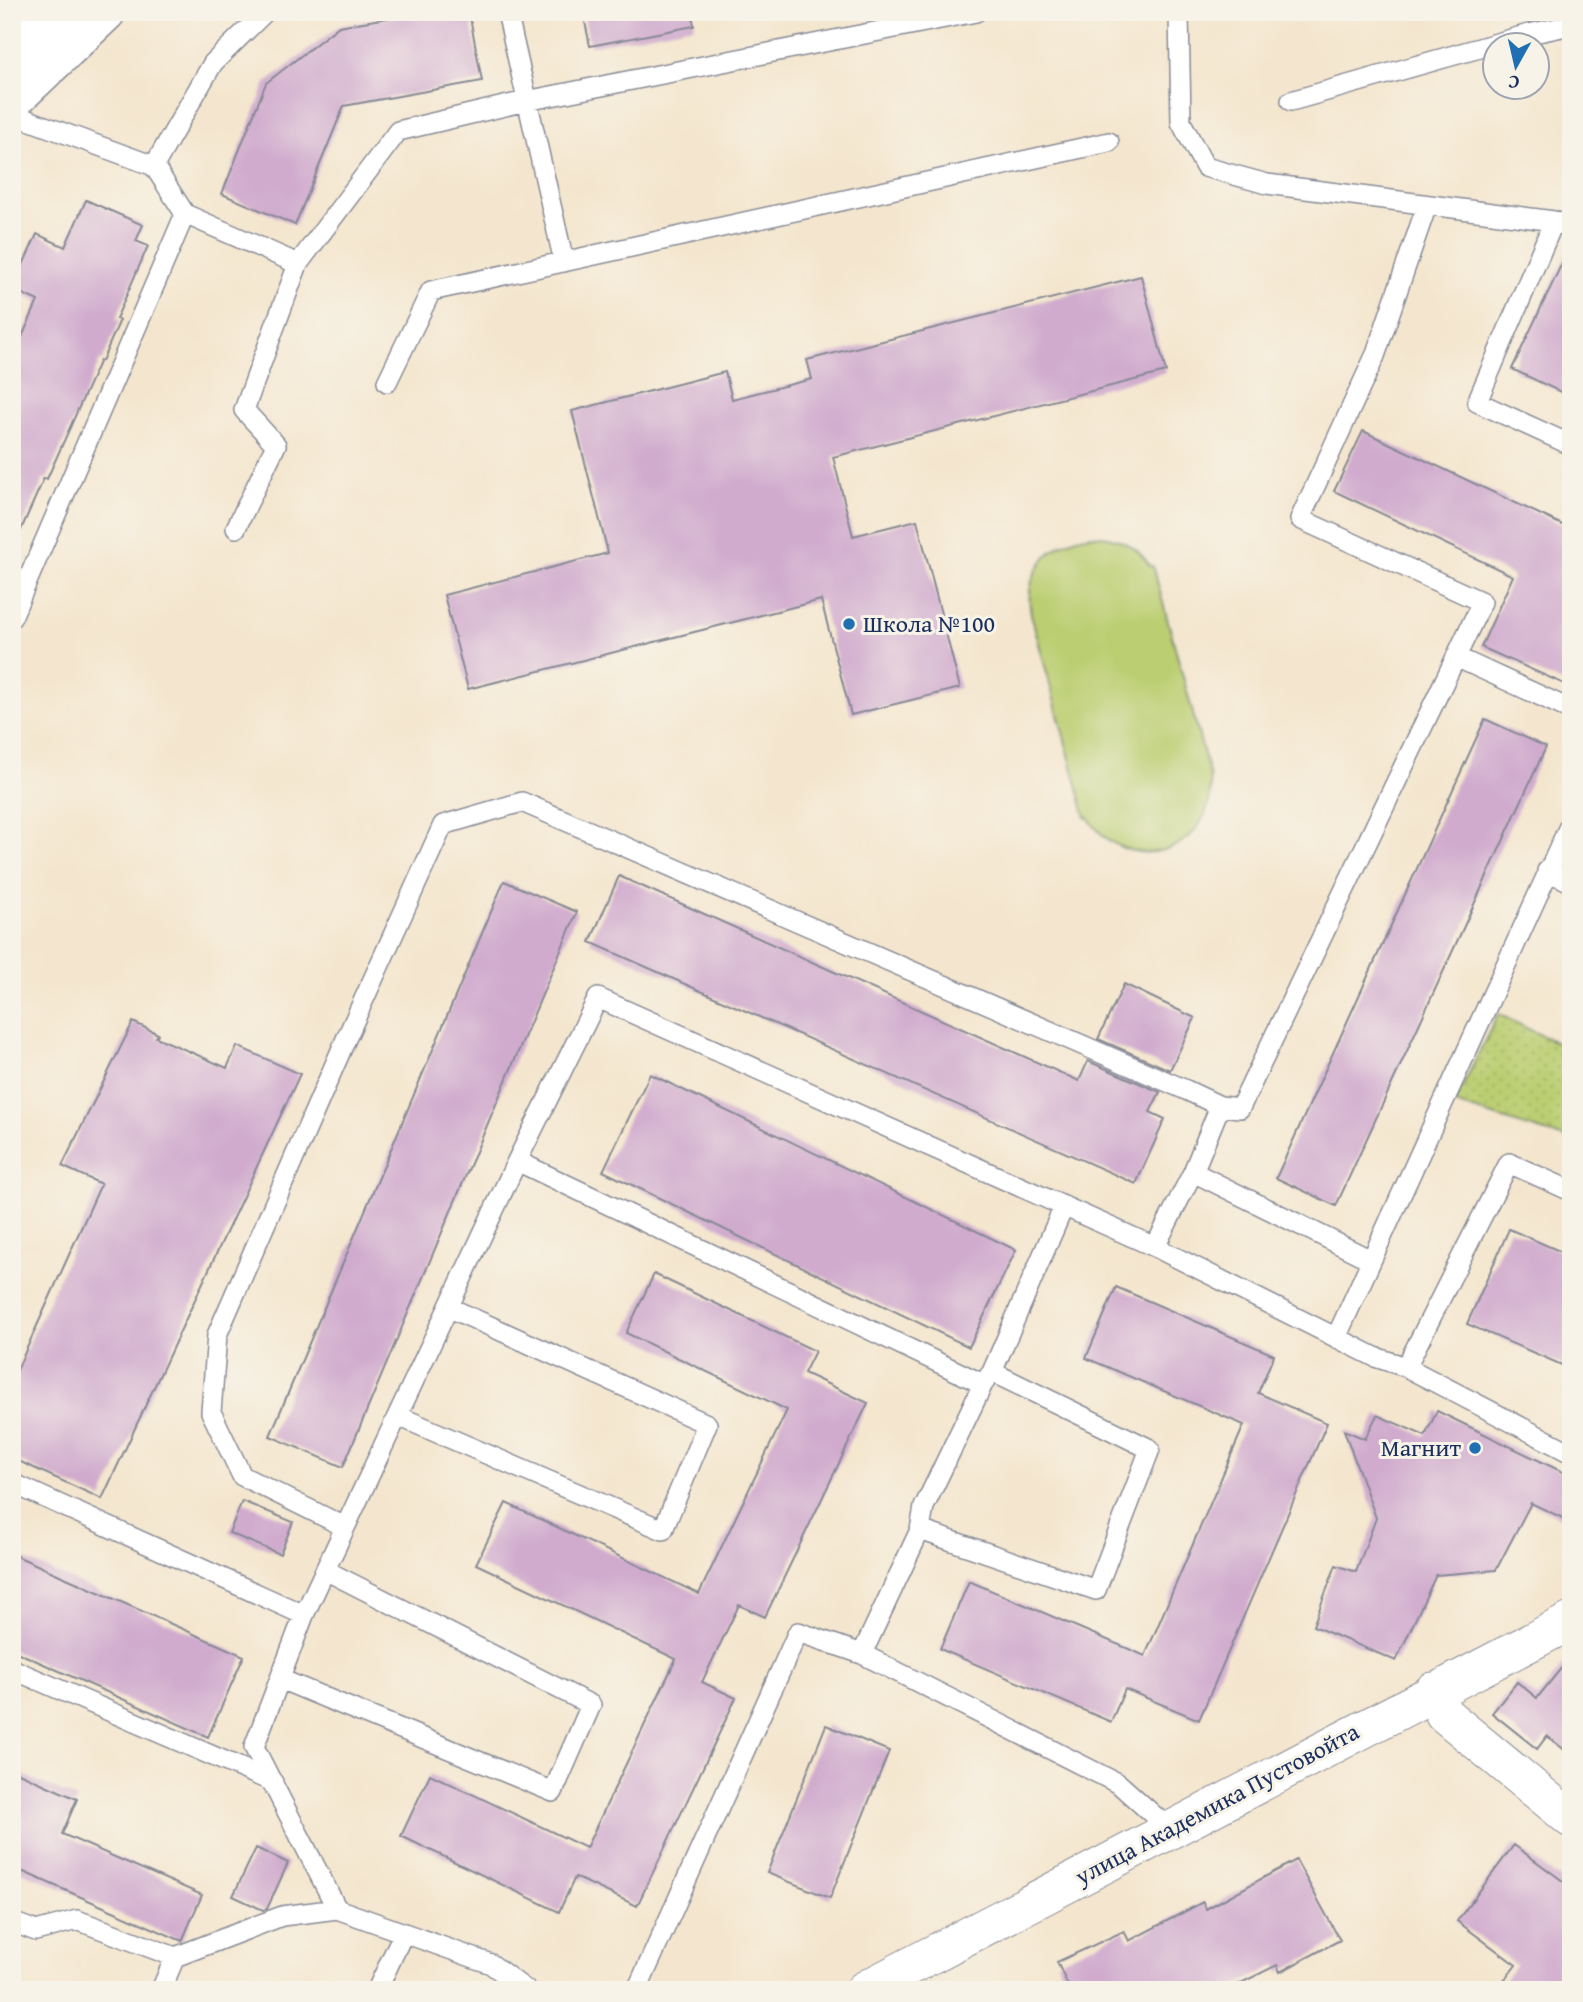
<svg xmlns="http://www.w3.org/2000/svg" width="1583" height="2002" viewBox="0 0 1583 2002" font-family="'Gentium Book Plus',serif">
	<defs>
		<pattern id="park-dots" width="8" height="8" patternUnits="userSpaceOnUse" patternTransform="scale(1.75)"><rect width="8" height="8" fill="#bbce71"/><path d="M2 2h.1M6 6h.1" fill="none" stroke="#a0b164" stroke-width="1.8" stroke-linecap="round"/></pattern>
	</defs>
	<rect width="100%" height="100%" fill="#f7f3e8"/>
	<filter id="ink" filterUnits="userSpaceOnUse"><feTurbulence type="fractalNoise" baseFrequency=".0143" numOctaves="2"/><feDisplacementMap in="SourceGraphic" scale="14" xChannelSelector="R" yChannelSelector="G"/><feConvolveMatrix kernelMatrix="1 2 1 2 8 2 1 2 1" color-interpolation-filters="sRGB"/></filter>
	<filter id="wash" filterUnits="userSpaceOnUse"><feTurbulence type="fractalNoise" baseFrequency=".00686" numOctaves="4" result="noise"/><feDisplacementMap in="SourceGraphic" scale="28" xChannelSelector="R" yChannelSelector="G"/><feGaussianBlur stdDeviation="1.57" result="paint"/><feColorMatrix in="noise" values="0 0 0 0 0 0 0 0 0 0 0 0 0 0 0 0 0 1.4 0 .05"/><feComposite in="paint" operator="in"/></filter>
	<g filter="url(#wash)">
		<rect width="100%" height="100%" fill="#f4e6ce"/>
		<path fill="url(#park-dots)" stroke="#6b7e68" stroke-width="2" d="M 1498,1014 L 1571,1050 L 1571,1140 L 1454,1104 Z"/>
		<path fill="#bbce71" stroke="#6b7e68" stroke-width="2" d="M 1091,535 C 1116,536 1137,545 1150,566 L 1153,566 L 1209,773 C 1222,850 1128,883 1088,817 L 1086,818 L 1031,614 C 1023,572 1050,541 1091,535 Z"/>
		<g id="blocks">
			<path fill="#d0abce" d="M 424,12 L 469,12 L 482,81 L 344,106 L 295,225 L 222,194 L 266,83 L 339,26 Z
				M 583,12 L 692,12 L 694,26 L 590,46 Z
				M 86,200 L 143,225 L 136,241 L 148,246 L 116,319 L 120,320 L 102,361 L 100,360 L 47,479 L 44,478 L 12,550 L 12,359 L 38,301 L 12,289 L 37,234 L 65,247 Z
				M 1571,244 L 1571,397 L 1512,369 Z
				M 1141,276 L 1166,372 L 833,457 L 853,536 L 917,520 L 960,688 L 851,715 L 821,600 L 468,689 L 444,595 L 608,553 L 572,411 L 725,372 L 732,399 L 812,379 L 807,360 Z
				M 1363,431 L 1571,529 L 1571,687 L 1481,647 L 1513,576 L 1334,491 Z
				M 1485,719 L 1546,747 L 1336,1206 L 1276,1178 Z
				M 619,876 L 1079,1081 L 1088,1061 L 1160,1092 L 1150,1112 L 1165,1119 L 1136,1184 L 590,942 Z
				M 504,881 L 577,912 L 343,1467 L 270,1436 Z
				M 1124,984 L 1195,1018 L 1170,1070 L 1098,1039 Z
				M 133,1022 L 158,1034 L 156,1037 L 227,1068 L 237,1046 L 300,1074 L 102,1499 L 12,1458 L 12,1381 L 101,1184 L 62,1166 Z
				M 650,1074 L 1016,1250 L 969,1347 L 603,1171 Z
				M 1509,1229 L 1571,1256 L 1571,1369 L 1467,1324 Z
				M 654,1274 L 815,1351 L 804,1373 L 868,1403 L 765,1617 L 739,1605 L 702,1682 L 736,1698 L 637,1906 L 575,1877 L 559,1912 L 401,1836 L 430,1774 L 586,1848 L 676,1659 L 476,1564 L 506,1503 L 699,1594 L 787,1410 L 626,1333 Z
				M 1116,1287 L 1274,1355 L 1258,1393 L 1327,1423 L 1199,1720 L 1125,1689 L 1111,1722 L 940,1649 L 969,1581 L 1145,1656 L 1244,1425 L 1086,1358 Z
				M 1437,1411 L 1571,1476 L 1571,1522 L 1531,1503 L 1496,1570 L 1436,1575 L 1396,1661 L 1313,1626 L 1336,1565 L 1356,1572 L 1376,1518 L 1344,1430 L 1365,1439 L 1377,1415 L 1425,1436 Z
				M 242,1501 L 293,1522 L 280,1554 L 229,1533 Z
				M 12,1554 L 244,1656 L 208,1737 L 12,1650 Z
				M 1571,1656 L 1571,1755 L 1547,1736 L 1537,1749 L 1492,1713 L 1517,1682 L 1537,1698 Z
				M 826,1725 L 889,1751 L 830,1898 L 767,1873 Z
				M 12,1770 L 77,1799 L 62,1834 L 202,1895 L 182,1941 L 12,1867 Z
				M 1514,1845 L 1571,1887 L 1571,1990 L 1497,1990 L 1516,1965 L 1457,1921 Z
				M 256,1848 L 288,1863 L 267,1909 L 263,1910 L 233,1896 Z
				M 1296,1860 L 1340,1940 L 1280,1972 L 1277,1965 L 1227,1990 L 1070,1990 L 1057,1962 L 1124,1931 L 1129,1941 L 1203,1902 L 1206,1909 Z"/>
		</g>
	</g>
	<g filter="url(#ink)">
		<use href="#blocks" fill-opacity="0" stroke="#888a96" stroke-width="2"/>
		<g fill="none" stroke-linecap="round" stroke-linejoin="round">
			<g stroke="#888a96" stroke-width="22">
				<path id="lane" d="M 507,12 L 564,262
					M 1179,12 L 1181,122 L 1205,167 L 1267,184 L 1554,221
					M 1291,101 L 1529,34 L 1571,25
					M 12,114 L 154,166 L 185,214
					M 154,166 L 213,63 L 265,12
					M 1427,205 L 1375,356 L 1300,519 L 1482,602 L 1456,657
					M 1571,228 L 1554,221 L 1477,402 L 1571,445
					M 387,382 L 431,291 L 1109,142
					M 236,528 L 276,445 L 244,410 L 298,264 L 398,131 L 526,101 L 976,12
					M 12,617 L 185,214 L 298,264
					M 1547,871 L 1571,882
					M 517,1161 L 983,1384
					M 1193,1172 L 1371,1260
					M 1064,1206 L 992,1372 L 983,1384 L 924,1507 L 920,1530 L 862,1654 L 1119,1784 L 1169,1829
					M 1155,1247 L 1193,1172 L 1220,1106 L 1240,1108 L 1456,657 L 1571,710
					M 1336,1338 L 1571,822
					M 1406,1367 L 1509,1163 L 1571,1191
					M 398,1416 L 663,1530 L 707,1424 L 450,1308
					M 12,1483 L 304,1615
					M 345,1527 L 242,1476 L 211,1412 L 217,1335 L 346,1039 L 443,825 L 522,802 L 1186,1090 L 1220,1106
					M 920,1530 L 1096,1590 L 1150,1449 L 992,1372
					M 12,1669 L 273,1782
					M 280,1679 L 553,1792 L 591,1705 L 325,1570
					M 12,1922 L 36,1931 L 77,1920 L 175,1957 L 282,1916 L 337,1909
					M 161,1990 L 175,1957
					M 377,1990 L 403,1934
					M 526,1990 L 491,1964 L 337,1909 L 254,1747 L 304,1615 L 517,1161 L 598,998 L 1155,1247 L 1375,1357 L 1406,1367 L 1571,1453
					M 637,1990 L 798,1632 L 862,1654"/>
			</g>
			<g stroke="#888a96" stroke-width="39">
				<path id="street" d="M 1433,1691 L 1444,1714 L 1571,1819
					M 864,1990 L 1571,1621"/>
			</g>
			<g stroke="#888a96" stroke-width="41">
				<path id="secondary" d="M 12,53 L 56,12
					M 12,101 L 106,12"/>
			</g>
			<use href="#lane" stroke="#fff" stroke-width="19"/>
			<use href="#street" stroke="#fff" stroke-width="37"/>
			<use href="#secondary" stroke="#fff" stroke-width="38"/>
		</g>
	</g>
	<g fill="#1f6fb2" stroke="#f7f3e8" stroke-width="2.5">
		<circle cx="849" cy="624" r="7"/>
		<circle cx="1475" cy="1448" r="7"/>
	</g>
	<g text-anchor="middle" stroke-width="6" stroke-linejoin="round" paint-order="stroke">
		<g font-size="24" fill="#1b2f5e" stroke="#f7f3e8" text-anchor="start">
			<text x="863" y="632">Школа №100</text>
			<text x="1461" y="1456" text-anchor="end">Магнит</text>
		</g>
		<g font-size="24" fill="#1b2f5e" stroke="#f7f3e8">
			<text transform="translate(1217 1804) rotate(-28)" y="8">улица Академика Пустовойта</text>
		</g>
	</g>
	<rect width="1583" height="2002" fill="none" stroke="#f7f3e8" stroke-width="42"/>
	<g transform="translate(1516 66) rotate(188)"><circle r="33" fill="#f7f3e8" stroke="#9fa5b1" stroke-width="2"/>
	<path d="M0-5L12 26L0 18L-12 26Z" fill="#1f6fb2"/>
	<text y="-10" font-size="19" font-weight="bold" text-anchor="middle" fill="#1b2f5e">С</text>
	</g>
</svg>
